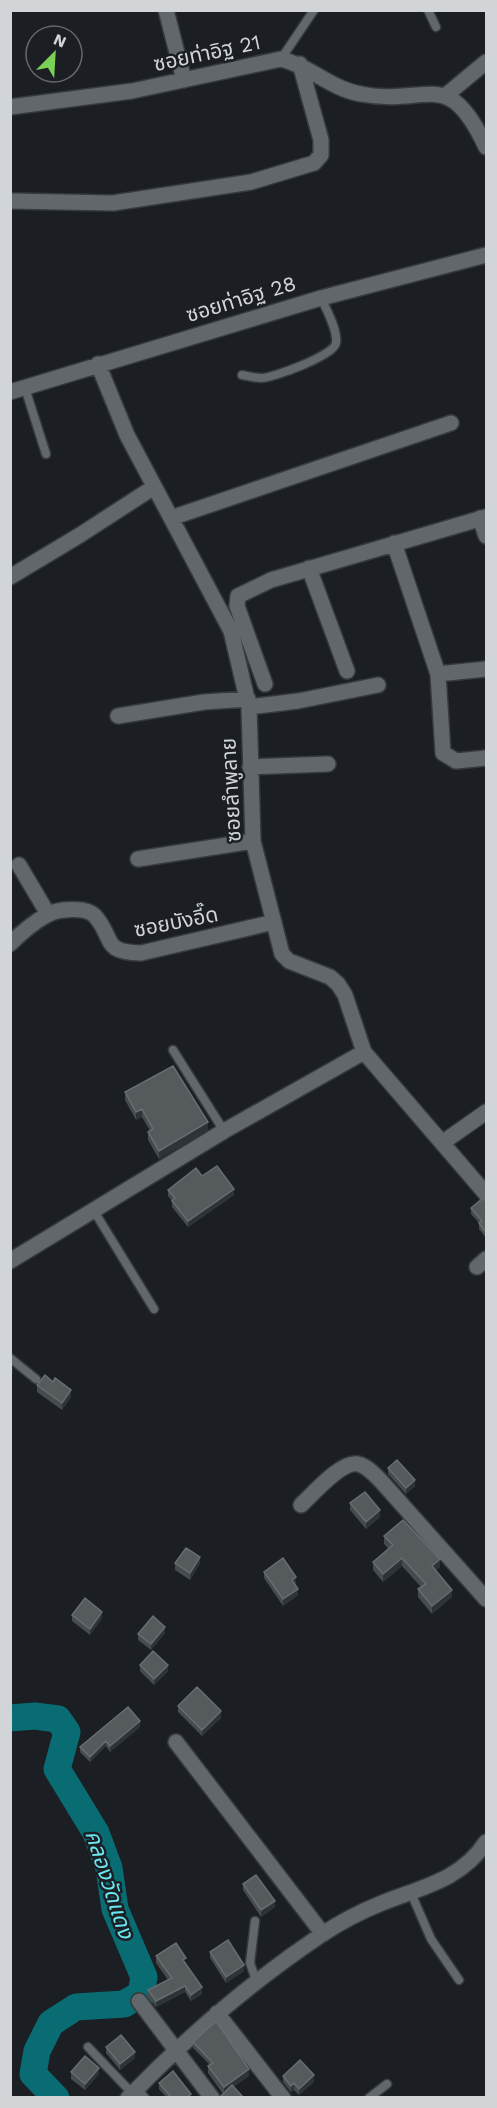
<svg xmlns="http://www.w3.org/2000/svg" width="497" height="2108" viewBox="0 0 497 2108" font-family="'Work Sans','Noto Sans Thai',sans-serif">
	<rect width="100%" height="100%" fill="#1b1f23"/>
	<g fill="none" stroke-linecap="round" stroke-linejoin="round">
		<path stroke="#086c72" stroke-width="27" d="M 10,1718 L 35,1716 L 58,1719 L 67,1732 L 57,1769 L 96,1833 L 109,1868 L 115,1909 L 144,1977 L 141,1994 L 124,2004 L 76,2007 L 51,2023 L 37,2051 L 33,2074 L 56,2098"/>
		<g stroke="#373a3d" stroke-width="11">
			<path id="service" d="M 428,10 L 436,27
				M 281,59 L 314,10
				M 242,375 C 248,376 255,378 261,378 C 273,378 335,355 336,343 C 338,330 326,309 321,298
				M 25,388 L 46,454
				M 173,1050 L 224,1131
				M 94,1211 L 154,1309
				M 10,1358 L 36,1379
				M 411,1893 L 431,1939 L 459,1980
				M 255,1921 L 250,1963 L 257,1983
				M 88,2047 L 132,2093
				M 137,2088 L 145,2098
				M 369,2098 L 387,2084"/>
		</g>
		<g stroke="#373a3d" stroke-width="18">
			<path id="minor" d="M 166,10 L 184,80
				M 445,96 L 486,62
				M 10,107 L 132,91 L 281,59 C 310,66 331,89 361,94 C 428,107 447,64 486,147
				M 10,201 L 113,203 L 251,182 L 314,163 L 321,155 L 321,140 L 300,64
				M 98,364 L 127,435 L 231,631 L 249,707 L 253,841 L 282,954 L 289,961 L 330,977 L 338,984 L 345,995 L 364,1052 L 486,1194
				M 10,392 L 321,298 L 486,255
				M 171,518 L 451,423
				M 480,518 L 486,536
				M 394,543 L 438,674 L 443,753 L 456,761 L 486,758
				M 309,568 L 347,671
				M 10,577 L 80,535 L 154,487
				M 438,674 L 486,669
				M 265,684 L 237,606 L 238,596 L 271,580 L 486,517
				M 249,707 L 298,701 L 378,685
				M 118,716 L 204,702 L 248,699
				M 250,767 L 328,764
				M 138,859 L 253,841
				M 19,865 L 48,914
				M 10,944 C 20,934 34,922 47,915 C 57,909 86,906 95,916 C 115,939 101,952 141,953 L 274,922
				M 442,1143 L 486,1112
				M 10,1261 L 224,1131 L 364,1052
				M 477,1267 L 486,1259
				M 301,1505 C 313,1494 342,1460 358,1464 C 367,1466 374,1474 381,1481 L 486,1599
				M 176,1742 L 323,1934
				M 139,2001 L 212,2098
				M 217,2013 L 283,2098
				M 128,2098 C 187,2037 251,1982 321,1935 C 339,1923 362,1911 382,1903 C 422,1887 461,1880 486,1842"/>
		</g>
		<use href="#service" stroke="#62676c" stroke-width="8"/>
		<use href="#minor" stroke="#62676c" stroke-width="15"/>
	</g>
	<path fill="#464b4e" d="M 125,1092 L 208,1130 L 159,1159 L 148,1140 L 148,1132 L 150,1131 L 142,1117 L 136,1120 L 125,1100 Z
		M 202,1176 L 234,1195 L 188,1227 L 172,1207 L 172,1201 L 168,1196 L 168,1190 Z
		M 486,1201 L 486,1238 L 479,1229 L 479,1223 L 471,1214 L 471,1208 Z
		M 37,1385 L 71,1397 L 62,1410 L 37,1392 Z
		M 388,1468 L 415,1486 L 406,1494 L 388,1474 Z
		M 350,1503 L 380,1517 L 366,1529 L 350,1510 Z
		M 384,1536 L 440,1567 L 436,1570 L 452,1597 L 432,1614 L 418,1597 L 418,1589 L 421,1587 L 402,1566 L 383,1582 L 373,1570 L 373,1562 L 389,1549 L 384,1544 Z
		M 175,1563 L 200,1563 L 190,1580 L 175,1570 Z
		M 264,1572 L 296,1584 L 295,1585 L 298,1595 L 283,1606 L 264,1578 Z
		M 72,1615 L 102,1618 L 90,1635 L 72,1621 Z
		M 165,1633 L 151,1650 L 138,1640 L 138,1634 Z
		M 140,1665 L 168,1671 L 154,1685 L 140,1671 Z
		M 178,1706 L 221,1718 L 202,1736 L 178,1712 Z
		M 140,1727 L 110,1752 L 106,1746 L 90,1762 L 80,1752 L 80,1747 Z
		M 243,1884 L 275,1907 L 261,1917 L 243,1890 Z
		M 210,1952 L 244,1971 L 226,1983 L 210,1958 Z
		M 156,1956 L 186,1964 L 202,1994 L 191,2001 L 185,1992 L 156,2007 L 148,1997 L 148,1990 L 168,1980 L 156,1963 Z
		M 193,2042 L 249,2076 L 223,2094 L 208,2073 L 208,2066 L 210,2065 L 193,2048 Z
		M 106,2047 L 135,2058 L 120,2070 L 106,2053 Z
		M 71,2072 L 99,2074 L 85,2090 L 71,2079 Z
		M 283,2076 L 314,2082 L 299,2095 L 294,2090 L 291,2092 L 283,2082 Z
		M 159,2083 L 191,2097 L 166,2097 L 159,2089 Z"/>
	<path fill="#2e3337" d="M 142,1109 L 142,1117 L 136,1120 L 136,1112 Z
		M 208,1122 L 208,1130 L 159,1159 L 159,1151 Z
		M 234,1189 L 234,1195 L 188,1227 L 188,1221 Z
		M 13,1367 L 13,1373 L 10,1376 L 10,1370 Z
		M 71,1390 L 71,1397 L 62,1410 L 62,1403 Z
		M 415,1480 L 415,1486 L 406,1494 L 406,1488 Z
		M 380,1510 L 380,1517 L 366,1529 L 366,1522 Z
		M 200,1557 L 200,1563 L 190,1580 L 190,1573 Z
		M 402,1558 L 402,1566 L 383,1582 L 383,1574 Z
		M 440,1559 L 440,1567 L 432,1573 L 432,1566 Z
		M 296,1577 L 296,1584 L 292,1587 L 292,1580 Z
		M 298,1589 L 298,1595 L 283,1606 L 283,1599 Z
		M 452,1590 L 452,1597 L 432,1614 L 432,1606 Z
		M 102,1612 L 102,1618 L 90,1635 L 90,1629 Z
		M 165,1627 L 165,1633 L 151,1650 L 151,1644 Z
		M 168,1665 L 168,1671 L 154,1685 L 154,1679 Z
		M 221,1711 L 221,1718 L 202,1736 L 202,1730 Z
		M 140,1721 L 140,1727 L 110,1752 L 110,1746 Z
		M 106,1741 L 106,1746 L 90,1762 L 90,1757 Z
		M 275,1901 L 275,1907 L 261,1917 L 261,1910 Z
		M 244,1965 L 244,1971 L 226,1983 L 226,1977 Z
		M 185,1986 L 185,1992 L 156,2007 L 156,2001 Z
		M 202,1987 L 202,1994 L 191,2001 L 191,1995 Z
		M 135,2052 L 135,2058 L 120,2070 L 120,2064 Z
		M 99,2068 L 99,2074 L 85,2090 L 85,2084 Z
		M 249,2069 L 249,2076 L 224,2094 L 224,2087 Z
		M 314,2075 L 314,2082 L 299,2095 L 299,2089 Z
		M 294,2083 L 294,2090 L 291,2092 L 291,2086 Z"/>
	<path fill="#555a5d" stroke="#686d70" stroke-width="1.5" d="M 173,1066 L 208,1122 L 159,1151 L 148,1132 L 153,1129 L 142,1109 L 136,1112 L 125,1092 Z
		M 217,1166 L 234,1189 L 188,1221 L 172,1201 L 175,1198 L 168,1190 L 196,1168 L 202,1176 Z
		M 483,1198 L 486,1201 L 486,1233 L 479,1223 L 482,1221 L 471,1208 Z
		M 45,1375 L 53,1382 L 55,1378 L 71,1390 L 62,1403 L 37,1385 Z
		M 397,1460 L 415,1480 L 406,1488 L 388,1468 Z
		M 365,1492 L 380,1510 L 366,1522 L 350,1503 Z
		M 403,1520 L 440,1559 L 432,1566 L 452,1590 L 432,1606 L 418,1589 L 426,1584 L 402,1558 L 383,1574 L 373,1562 L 393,1545 L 384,1536 Z
		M 186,1548 L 200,1557 L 190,1573 L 175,1563 Z
		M 283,1558 L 296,1577 L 292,1580 L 298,1589 L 283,1599 L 264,1572 Z
		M 85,1598 L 102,1612 L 90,1629 L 72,1615 Z
		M 153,1616 L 165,1627 L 151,1644 L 138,1634 Z
		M 153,1651 L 168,1665 L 154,1679 L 140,1665 Z
		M 197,1687 L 221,1711 L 202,1730 L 178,1706 Z
		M 128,1707 L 140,1721 L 110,1746 L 106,1741 L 90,1757 L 80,1747 Z
		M 256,1875 L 275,1901 L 261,1910 L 243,1884 Z
		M 228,1940 L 244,1965 L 226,1977 L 210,1952 Z
		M 176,1943 L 186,1958 L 183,1960 L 202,1987 L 191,1995 L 185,1986 L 156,2001 L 148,1990 L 172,1978 L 156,1956 Z
		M 216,2021 L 249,2069 L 224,2087 L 208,2066 L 213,2063 L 193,2042 Z
		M 121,2035 L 135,2052 L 120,2064 L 106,2047 Z
		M 85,2056 L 99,2068 L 85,2084 L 71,2072 Z
		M 300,2060 L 314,2075 L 299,2089 L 294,2083 L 291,2086 L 283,2076 Z
		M 173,2071 L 191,2094 L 187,2097 L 171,2097 L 159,2083 Z
		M 232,2085 L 243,2097 L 220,2097 Z"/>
	<g text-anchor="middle" stroke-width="5" stroke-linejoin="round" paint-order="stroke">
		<g font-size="21" fill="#d2d5d8" stroke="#1b1f23">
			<text transform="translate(207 53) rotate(-12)" y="7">ซอยท่าอิฐ 21</text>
			<text transform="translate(241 299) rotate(-17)" y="7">ซอยท่าอิฐ 28</text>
			<text transform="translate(231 790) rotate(-93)" y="7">ซอยลำพูลาย</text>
			<text transform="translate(176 922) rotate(-11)" y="7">ซอยบังอี๊ด</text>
		</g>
		<g font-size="22" font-style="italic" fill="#6be6f0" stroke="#1b1f23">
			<text transform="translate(110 1884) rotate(72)" y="8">คลองวัดแดง</text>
		</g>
	</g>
	<rect width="497" height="2108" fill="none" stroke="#d2d5d8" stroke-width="24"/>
	<g transform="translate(54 54) rotate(24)"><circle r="28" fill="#1b1f23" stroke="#64686b" stroke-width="1.5"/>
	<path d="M0-4.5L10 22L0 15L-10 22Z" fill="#7bd156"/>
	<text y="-9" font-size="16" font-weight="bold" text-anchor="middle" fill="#d2d5d8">N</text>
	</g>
</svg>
